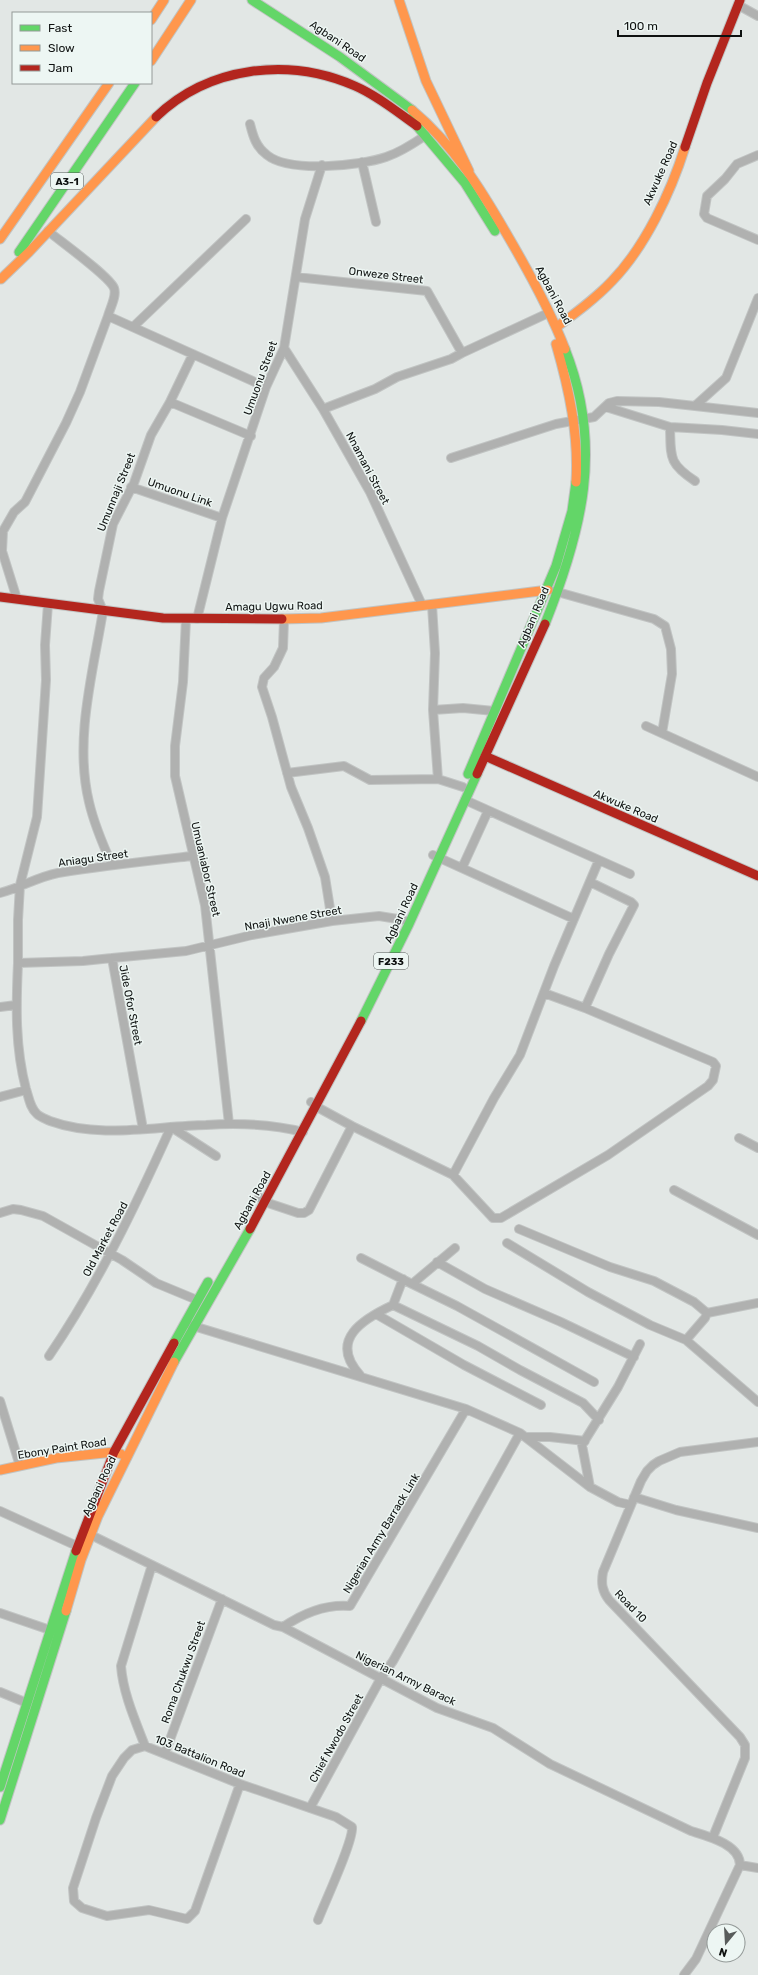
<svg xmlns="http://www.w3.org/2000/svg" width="758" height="1975" viewBox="0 0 758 1975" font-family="Rubik,sans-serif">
	<rect width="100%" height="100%" fill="#e2e7e5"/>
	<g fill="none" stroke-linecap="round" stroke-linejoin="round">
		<g stroke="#c1c4c3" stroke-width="10">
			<path id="street" d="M 738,5 L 758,16
				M 250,124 C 253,136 256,147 267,155 C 289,173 360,166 386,157 C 401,152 413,144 426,135
				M 758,155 L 737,164 L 725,179 L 707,196 L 704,214 L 707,218 L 758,240
				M 362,162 L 376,222
				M 48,231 C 60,241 109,276 114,288 C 117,296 110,308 108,316 L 266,387
				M 296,277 L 427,291 L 462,353
				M 133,327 L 246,219
				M 284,348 L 323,409 L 370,492 L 422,605
				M 170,402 L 193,354
				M 696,405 L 726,378 L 758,298
				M 606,407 L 670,427 L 722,430 L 758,434
				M 323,409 L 375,389 L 397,377 L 451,359 L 462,353 L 544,315
				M 670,427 C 671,457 668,463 695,481
				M 451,458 L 556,424 L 594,417 L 609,403 L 617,401 L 659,402 L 758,413
				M 131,487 L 222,518
				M 554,591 L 654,619 L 665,626 L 671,649 L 672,674 L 662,733
				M 17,599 L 2,551 L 3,531 L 14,512 L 25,502 L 66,423 L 80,392 L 108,316
				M 432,605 L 435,653 L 433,710 L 438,779
				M 186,619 L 183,682 L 175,746 L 175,776 L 205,905 L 229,1124
				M 197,619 L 222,518 L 266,387 L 284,348 L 305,219 L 322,165
				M 284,620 L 283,648 L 274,667 L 264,678 L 262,687 L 272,717 L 291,787 L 308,828 L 325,877 L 332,921
				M 433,710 L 463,708 L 494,711
				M 646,726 L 758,777
				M 287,773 L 344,766 L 370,780 L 438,779 L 463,787
				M 465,800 L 630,874
				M 433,855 L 574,919
				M 112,865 C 103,845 94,824 89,802 C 74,740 93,672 103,611 L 98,599 L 99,591 L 113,524 L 134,483 L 151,435 L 170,402 L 251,436
				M 462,868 L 488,811
				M 0,893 C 20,888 37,877 58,873 C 102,866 148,861 192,856
				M 112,958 L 83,961 L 18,963 C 16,1006 15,1047 26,1089 C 29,1098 30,1108 37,1114 C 40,1117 46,1119 50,1121 C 100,1139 155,1126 206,1125 C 238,1123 272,1124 303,1132
				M 18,963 L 18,920 L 20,885 L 37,817 L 46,680 L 45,645 L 48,604
				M 0,1007 L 16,1005
				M 585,1008 L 609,954 L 634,905 L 631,902 L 590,882
				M 0,1097 L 26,1090
				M 311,1102 L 317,1107 L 352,1126 L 453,1175 L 493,1218 L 501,1218 L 608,1155 L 708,1086 L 713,1080 L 716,1066 L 713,1062 L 585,1008 L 544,993
				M 143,1129 L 112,958 L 186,951 L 252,935 L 332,921 L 379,916 L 404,920
				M 739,1138 L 758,1148
				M 453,1175 L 494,1098 L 520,1055 L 554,966 L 599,860
				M 674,1190 L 758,1235
				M 259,1197 L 265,1202 L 298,1213 L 304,1213 L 309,1210 L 352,1126
				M 0,1213 L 13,1209 L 21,1210 L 43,1216 L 122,1260 L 156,1283 L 197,1300
				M 519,1229 L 610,1267 L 654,1281 L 694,1302 L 707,1313 L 758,1303
				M 507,1243 L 588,1292 L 650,1325 L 686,1340 L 705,1318 L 707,1313
				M 361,1258 L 412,1284 L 455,1248
				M 437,1262 L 485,1289 L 561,1322 L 634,1357
				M 412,1284 L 457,1306 L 594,1382
				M 393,1305 L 478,1346 L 520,1370 L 583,1403 L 599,1420
				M 376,1314 L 464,1365 L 541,1405
				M 190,1325 L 466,1409 L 520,1433 L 590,1487 L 618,1502 L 631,1505
				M 686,1340 L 758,1402
				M 49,1356 C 98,1284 135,1207 171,1127 L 216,1156
				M 360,1375 C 328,1340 363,1319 393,1305 L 403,1279
				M 0,1401 L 20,1466
				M 526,1437 L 550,1437 L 585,1441
				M 590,1487 L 582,1445 L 618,1387 L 640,1344
				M 634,1497 L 676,1510 L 758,1528
				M 0,1511 L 77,1546
				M 91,1535 L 274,1625 L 283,1627 L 437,1708 L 493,1728 L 550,1764 L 691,1831 C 707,1836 740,1844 740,1865 L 696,1959 L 684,1975
				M 0,1613 L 50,1630
				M 283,1627 C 302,1614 326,1604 350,1606 L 466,1409
				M 0,1692 L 27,1703
				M 145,1746 C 135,1720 123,1693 121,1666 L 152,1565
				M 165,1753 L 222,1599
				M 240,1784 L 195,1911 L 187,1919 L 149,1910 L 107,1916 L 82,1908 L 74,1901 L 73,1888 L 96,1818 L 112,1776 L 124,1758 L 132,1750 L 145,1746 L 240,1784 L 336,1817 L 352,1827 C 354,1840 324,1904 318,1920
				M 310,1808 L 381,1678 L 393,1661 L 520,1433
				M 713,1837 L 745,1758 L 745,1745 L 740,1737 L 609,1600 C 602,1591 601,1583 603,1572 L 641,1481 L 647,1471 L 653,1465 L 659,1461 L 680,1452 L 758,1442
				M 740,1865 L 758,1868"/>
		</g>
		<g stroke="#c1c4c3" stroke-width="11">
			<path id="fast" d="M 252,0 L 340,57 L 412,110
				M 413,117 L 417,126 L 465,183 L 495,231
				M 19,252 L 135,83
				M 545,624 C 582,531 604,447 565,349
				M 468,774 L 556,566 L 572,511 L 576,482
				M 361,1021 L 409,924 L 477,774
				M 174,1343 L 208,1282
				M 174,1362 L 250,1229
				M 0,1787 L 76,1551
				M 0,1820 L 66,1611"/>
		</g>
		<g stroke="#c1c4c3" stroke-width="11">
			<path id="slow" d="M 399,0 L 426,81 L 469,171
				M 151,20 L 164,0
				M 151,61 L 191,0
				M 412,110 C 454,145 482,191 509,238 C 530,274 550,310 565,349
				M 0,239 L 109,83
				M 1,279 L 29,252 L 156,117
				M 558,326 C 577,312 596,298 612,281 C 645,247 671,192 685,147
				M 556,344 C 569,389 579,435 576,482
				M 282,619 L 321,618 L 548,590
				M 0,1470 L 56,1458 L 114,1452 L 121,1454
				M 66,1611 L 81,1560 L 98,1516 L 174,1362"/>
		</g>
		<g stroke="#c1c4c3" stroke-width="11">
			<path id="jam" d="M 156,117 C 209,66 289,57 355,86 C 378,96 397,112 417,126
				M 685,147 L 707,83 L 740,0
				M 0,597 L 163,618 L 282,619
				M 485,756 L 758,876
				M 477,774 L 545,624
				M 250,1229 L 361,1021
				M 76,1551 L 114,1452 L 174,1343"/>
		</g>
		<use href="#street" stroke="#b0b1b0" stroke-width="8"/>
		<use href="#fast" stroke="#63d668" stroke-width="9"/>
		<use href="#slow" stroke="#ff974d" stroke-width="9"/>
		<use href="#jam" stroke="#b3261e" stroke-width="9"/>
	</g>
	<g text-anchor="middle" stroke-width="3" stroke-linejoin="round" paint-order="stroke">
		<g fill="#edf6f3" stroke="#515654" stroke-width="1">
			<rect x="51" y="173" width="32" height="16" rx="3"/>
			<rect x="374" y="953" width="34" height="16" rx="3"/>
		</g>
		<g font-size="10" font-weight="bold" fill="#0e1110">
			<text x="67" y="185">A3-1</text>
			<text x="391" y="965">F233</text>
		</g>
		<g font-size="11" fill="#0e1110" stroke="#edf6f3">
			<text transform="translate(338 41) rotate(34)" y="4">Agbani Road</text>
			<text transform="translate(660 173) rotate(-66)" y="4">Akwuke Road</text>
			<text transform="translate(386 275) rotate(7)" y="4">Onweze Street</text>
			<text transform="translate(554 295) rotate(62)" y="4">Agbani Road</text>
			<text transform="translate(260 378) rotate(-70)" y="4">Umuonu Street</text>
			<text transform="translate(368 468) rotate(62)" y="4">Nnamani Street</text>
			<text transform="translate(116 492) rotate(-68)" y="4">Umunnaji Street</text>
			<text transform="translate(180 492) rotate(19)" y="4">Umuonu Link</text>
			<text transform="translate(274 606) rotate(-1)" y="4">Amagu Ugwu Road</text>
			<text transform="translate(533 617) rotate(-67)" y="4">Agbani Road</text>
			<text transform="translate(626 806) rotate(23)" y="4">Akwuke Road</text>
			<text transform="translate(93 858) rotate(-8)" y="4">Aniagu Street</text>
			<text transform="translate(206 869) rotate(77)" y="4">Umuaniabor Street</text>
			<text transform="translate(401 913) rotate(-65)" y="4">Agbani Road</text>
			<text transform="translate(293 918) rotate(-10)" y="4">Nnaji Nwene Street</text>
			<text transform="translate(131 1005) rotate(79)" y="4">Jide Ofor Street</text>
			<text transform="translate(252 1200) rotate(-61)" y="4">Agbani Road</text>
			<text transform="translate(105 1239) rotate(-62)" y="4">Old Market Road</text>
			<text transform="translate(62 1448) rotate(-9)" y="4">Ebony Paint Road</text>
			<text transform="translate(99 1486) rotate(-65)" y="4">Agbani Road</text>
			<text transform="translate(381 1533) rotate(-59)" y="4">Nigerian Army Barrack Link</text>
			<text transform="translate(631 1606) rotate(46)" y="4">Road 10</text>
			<text transform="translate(183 1672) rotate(-70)" y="4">Roma Chukwu Street</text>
			<text transform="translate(406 1678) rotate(26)" y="4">Nigerian Army Barack</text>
			<text transform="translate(336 1738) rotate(-61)" y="4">Chief Nwodo Street</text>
			<text transform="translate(200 1756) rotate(22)" y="4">103 Battalion Road</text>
		</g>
	</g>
	<rect x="12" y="12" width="140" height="72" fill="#edf6f3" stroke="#949a98"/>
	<rect x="20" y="25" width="20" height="6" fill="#63d668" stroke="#949a98"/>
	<text x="48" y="32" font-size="12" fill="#0e1110">Fast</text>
	<rect x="20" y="45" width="20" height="6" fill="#ff974d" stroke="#949a98"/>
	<text x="48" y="52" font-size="12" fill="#0e1110">Slow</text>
	<rect x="20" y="65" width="20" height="6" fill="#b3261e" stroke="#949a98"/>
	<text x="48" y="72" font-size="12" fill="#0e1110">Jam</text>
	<g transform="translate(726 1943) rotate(198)"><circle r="19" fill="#edf6f3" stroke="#949a98"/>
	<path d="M0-3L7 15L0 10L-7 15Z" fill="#585c5b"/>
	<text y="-6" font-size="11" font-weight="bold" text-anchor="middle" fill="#0e1110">N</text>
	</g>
	<path d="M618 30v6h123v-6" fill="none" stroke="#0e1110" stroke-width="2"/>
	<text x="624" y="30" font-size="12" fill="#0e1110" stroke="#edf6f3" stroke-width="3" paint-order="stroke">100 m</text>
</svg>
